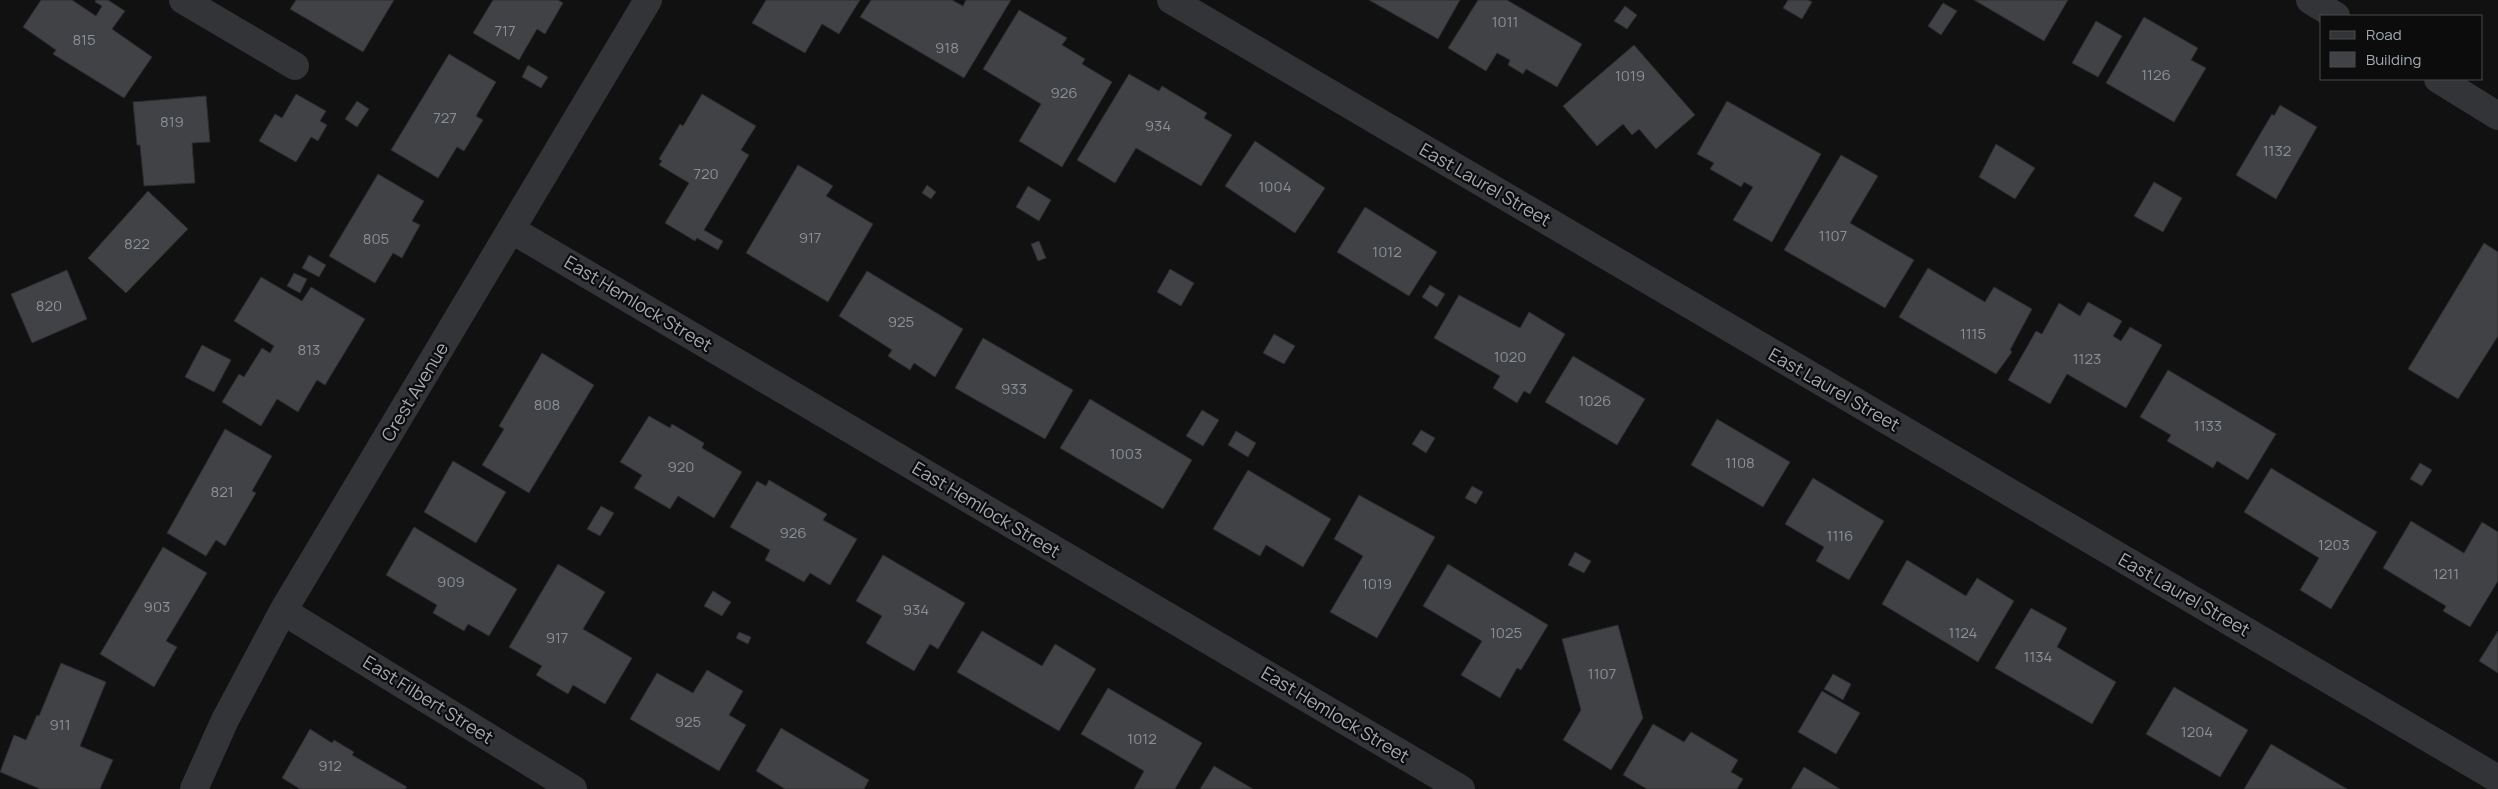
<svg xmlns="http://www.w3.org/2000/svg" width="2498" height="789" viewBox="0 0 2498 789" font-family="Manrope,sans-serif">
	<rect width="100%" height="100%" fill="#111112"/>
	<path fill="#404245" stroke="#2b2c2e" d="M 41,0 L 72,0 L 96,16 L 102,6 L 95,2 L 96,0 L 108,0 L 125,11 L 112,29 L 152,57 L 124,98 L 53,54 L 56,50 L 23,27 Z
		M 296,0 L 394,0 L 363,52 L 290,9 Z
		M 493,0 L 558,0 L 563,3 L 545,34 L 537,29 L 519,60 L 473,33 Z
		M 766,0 L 860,0 L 839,34 L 822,24 L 805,53 L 752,23 Z
		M 871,0 L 952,0 L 963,6 L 966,0 L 1011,0 L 964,78 L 860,17 Z
		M 1369,0 L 1460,0 L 1438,39 Z
		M 1478,0 L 1507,0 L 1582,44 L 1557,87 L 1526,69 L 1523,74 L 1508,65 L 1510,60 L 1497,53 L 1486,71 L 1448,48 Z
		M 1788,0 L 1808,0 L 1812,2 L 1802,19 L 1783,8 Z
		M 1974,0 L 2068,0 L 2044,41 Z
		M 1943,3 L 1957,11 L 1941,35 L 1928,26 Z
		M 1625,6 L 1637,15 L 1627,29 L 1614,21 Z
		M 1019,10 L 1067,38 L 1062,45 L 1085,59 L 1082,64 L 1112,82 L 1062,167 L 1019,141 L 1041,104 L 983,69 Z
		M 2144,17 L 2198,48 L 2191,60 L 2206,68 L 2174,122 L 2106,83 Z
		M 2096,21 L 2122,36 L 2098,77 L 2072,63 Z
		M 1634,45 L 1695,115 L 1656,149 L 1639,129 L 1632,135 L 1623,124 L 1597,146 L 1563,106 Z
		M 449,54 L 496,82 L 476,116 L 483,120 L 464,151 L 457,147 L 438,178 L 391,150 Z
		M 528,65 L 548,77 L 541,88 L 522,77 Z
		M 1129,74 L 1159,91 L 1162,86 L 1207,113 L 1204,118 L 1232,135 L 1201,186 L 1136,148 L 1115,183 L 1077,160 Z
		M 296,94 L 326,111 L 320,121 L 327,125 L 318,141 L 311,137 L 296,162 L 259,141 L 275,114 L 282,118 Z
		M 702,94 L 756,126 L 741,150 L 749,155 L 704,230 L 723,241 L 718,250 L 697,238 L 695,241 L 665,223 L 689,183 L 659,165 L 662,161 L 659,159 L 680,124 L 683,126 Z
		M 206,96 L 210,142 L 192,143 L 195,183 L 144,186 L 140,145 L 137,145 L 133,102 Z
		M 357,101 L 369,109 L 357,127 L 345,119 Z
		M 1727,101 L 1821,154 L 1772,242 L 1733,220 L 1753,187 L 1744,182 L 1741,187 L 1710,169 L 1714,163 L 1697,154 Z
		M 2280,105 L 2317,127 L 2276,199 L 2236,175 L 2272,114 L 2274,116 Z
		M 1255,141 L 1325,188 L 1295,233 L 1225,186 Z
		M 1996,144 L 2035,168 L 2015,199 L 1979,177 Z
		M 1841,155 L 1878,176 L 1850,223 L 1914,260 L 1885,308 L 1784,250 Z
		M 798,165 L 833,186 L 826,196 L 873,224 L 828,302 L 746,253 Z
		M 378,174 L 424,201 L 412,221 L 420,225 L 402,258 L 393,253 L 375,283 L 329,256 Z
		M 2154,182 L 2182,198 L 2163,232 L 2134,216 Z
		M 927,185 L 936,192 L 931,199 L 922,193 Z
		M 1028,186 L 1051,200 L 1039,221 L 1016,207 Z
		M 148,191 L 188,229 L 126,293 L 88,258 Z
		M 1365,207 L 1437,252 L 1409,296 L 1337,252 Z
		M 1039,241 L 1046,258 L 1038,261 L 1031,244 Z
		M 2484,243 L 2498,252 L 2498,336 L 2458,399 L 2408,369 Z
		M 309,255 L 326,265 L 319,277 L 302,268 Z
		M 1928,268 L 1985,302 L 1994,287 L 2032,309 L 2010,350 L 2012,352 L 1996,374 L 1899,317 Z
		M 1170,269 L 1194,283 L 1181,306 L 1157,292 Z
		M 67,270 L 87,319 L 32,343 L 11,294 Z
		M 867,271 L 963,329 L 935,377 L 914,363 L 910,370 L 888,356 L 892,350 L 839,316 Z
		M 294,273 L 307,279 L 300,293 L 287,286 Z
		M 261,277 L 302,301 L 311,287 L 365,319 L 325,385 L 317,380 L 298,412 L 277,399 L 261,426 L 222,402 L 239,374 L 244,377 L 262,348 L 270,353 L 274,346 L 234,321 Z
		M 1430,285 L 1445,294 L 1437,307 L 1422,297 Z
		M 1459,295 L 1520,328 L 1529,312 L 1565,334 L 1530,394 L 1524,391 L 1517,403 L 1493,388 L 1500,376 L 1434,338 Z
		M 2088,302 L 2122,321 L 2113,336 L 2121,341 L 2130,327 L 2162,345 L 2126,408 L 2067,374 L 2050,404 L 2008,380 L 2036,331 L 2042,334 L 2059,303 L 2080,316 Z
		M 1274,334 L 1295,346 L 1284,364 L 1263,353 Z
		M 983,338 L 1073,390 L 1045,439 L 955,388 Z
		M 202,345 L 231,360 L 214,392 L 185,377 Z
		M 542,353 L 594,385 L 529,493 L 482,465 L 504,429 L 499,426 Z
		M 1573,356 L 1645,399 L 1617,445 L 1545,402 Z
		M 2168,370 L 2276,434 L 2248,480 L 2217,461 L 2213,468 L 2167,441 L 2171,435 L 2140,417 Z
		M 1090,399 L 1192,460 L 1163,509 L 1060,448 Z
		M 1202,410 L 1219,420 L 1203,446 L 1186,436 Z
		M 649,416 L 670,428 L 672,424 L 704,443 L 702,448 L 742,472 L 714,518 L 678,496 L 670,509 L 634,488 L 642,475 L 620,462 Z
		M 1717,419 L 1790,462 L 1763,507 L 1691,465 Z
		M 225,429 L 272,456 L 252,491 L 256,493 L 225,546 L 216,540 L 206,556 L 167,533 Z
		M 1421,430 L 1435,438 L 1426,453 L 1412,444 Z
		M 1236,431 L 1256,443 L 1248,457 L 1228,445 Z
		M 453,461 L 506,492 L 476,543 L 424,512 Z
		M 2420,463 L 2432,470 L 2422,486 L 2410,479 Z
		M 2271,468 L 2377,532 L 2331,609 L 2300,590 L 2319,558 L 2244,512 Z
		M 1248,470 L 1331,519 L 1303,567 L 1266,545 L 1260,556 L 1213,529 Z
		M 1813,478 L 1884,521 L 1849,580 L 1816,561 L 1824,547 L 1785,524 Z
		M 769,480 L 827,514 L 823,520 L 857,539 L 830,585 L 810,573 L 804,582 L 765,560 L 770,550 L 730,527 L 757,481 L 766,486 Z
		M 1472,486 L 1483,492 L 1476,504 L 1465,498 Z
		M 1359,495 L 1435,537 L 1377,638 L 1330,612 L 1363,556 L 1334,539 Z
		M 601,506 L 614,513 L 600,536 L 587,529 Z
		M 2411,521 L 2464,553 L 2482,522 L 2498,532 L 2498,581 L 2470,627 L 2443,611 L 2446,606 L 2383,568 Z
		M 414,527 L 517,589 L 489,636 L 468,624 L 464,631 L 433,613 L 437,605 L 386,575 Z
		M 163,547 L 207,573 L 166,641 L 177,647 L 154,687 L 100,654 Z
		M 1575,552 L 1591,561 L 1584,573 L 1568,565 Z
		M 883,555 L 965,603 L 938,649 L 930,644 L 914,671 L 866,643 L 882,616 L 856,601 Z
		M 1907,560 L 1966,596 L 1977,578 L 2014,601 L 1978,662 L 1882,604 Z
		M 558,564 L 605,592 L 583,629 L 632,658 L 605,704 L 573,685 L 568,694 L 536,675 L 542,666 L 509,647 Z
		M 1448,564 L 1548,625 L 1521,670 L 1517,668 L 1500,698 L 1461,675 L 1482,641 L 1423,606 Z
		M 713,591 L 731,602 L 722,616 L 704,606 Z
		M 2031,608 L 2067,628 L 2057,647 L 2116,682 L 2092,724 L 1995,668 Z
		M 1618,625 L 1643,718 L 1611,770 L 1563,740 L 1581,710 L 1562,639 Z
		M 982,631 L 1042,666 L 1055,644 L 1096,669 L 1059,731 L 957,672 Z
		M 2498,631 L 2498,673 L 2479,661 Z
		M 739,632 L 751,637 L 748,644 L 736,638 Z
		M 61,663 L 106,682 L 80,746 L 113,760 L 100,789 L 40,789 L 0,772 L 14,735 L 26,740 L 37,715 L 39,716 Z
		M 707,670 L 743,691 L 729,715 L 746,725 L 719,771 L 630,719 L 657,673 L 693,693 Z
		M 1833,674 L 1851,684 L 1843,700 L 1824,689 Z
		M 2174,687 L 2248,730 L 2220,777 L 2146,734 Z
		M 1108,688 L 1202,743 L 1175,789 L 1134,789 L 1144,771 L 1081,734 Z
		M 1822,691 L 1860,713 L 1836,754 L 1798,732 Z
		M 1653,724 L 1684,742 L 1691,732 L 1738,760 L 1731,772 L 1743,779 L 1737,789 L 1647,789 L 1623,775 Z
		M 781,728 L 869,780 L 864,789 L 785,789 L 756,771 Z
		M 310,729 L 332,743 L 334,740 L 354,752 L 352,755 L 407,787 L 405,789 L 300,789 L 282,778 Z
		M 2271,744 L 2347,789 L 2244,789 Z
		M 1214,766 L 1253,789 L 1200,789 Z
		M 1804,767 L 1840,789 L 1791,789 Z"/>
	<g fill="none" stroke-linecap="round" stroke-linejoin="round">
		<path stroke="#333437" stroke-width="28" d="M 183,0 L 295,66
			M 1171,0 L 2498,779
			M 2310,0 L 2336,16
			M 2438,79 L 2498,116
			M 512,230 L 1461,789
			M 283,611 L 573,789
			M 194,789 L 225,720 L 283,611 L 648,0"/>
	</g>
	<g text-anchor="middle" stroke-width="4.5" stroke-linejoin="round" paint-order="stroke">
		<g font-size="15" fill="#8b9097">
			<text x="1505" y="27">1011</text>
			<text x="505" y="36">717</text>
			<text x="84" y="45">815</text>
			<text x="947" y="53">918</text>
			<text x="2156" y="80">1126</text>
			<text x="1630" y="81">1019</text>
			<text x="1064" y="98">926</text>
			<text x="445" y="123">727</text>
			<text x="172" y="127">819</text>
			<text x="1158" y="131">934</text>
			<text x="2277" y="156">1132</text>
			<text x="706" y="179">720</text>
			<text x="1275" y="192">1004</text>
			<text x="1833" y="241">1107</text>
			<text x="810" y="243">917</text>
			<text x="376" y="244">805</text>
			<text x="137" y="249">822</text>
			<text x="1387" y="257">1012</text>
			<text x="49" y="311">820</text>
			<text x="901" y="327">925</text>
			<text x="1973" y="339">1115</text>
			<text x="309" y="355">813</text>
			<text x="1510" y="362">1020</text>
			<text x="2087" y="364">1123</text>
			<text x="1014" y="394">933</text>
			<text x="1595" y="406">1026</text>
			<text x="547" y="410">808</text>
			<text x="2208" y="431">1133</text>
			<text x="1126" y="459">1003</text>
			<text x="1740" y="468">1108</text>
			<text x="681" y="472">920</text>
			<text x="222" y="497">821</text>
			<text x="793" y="538">926</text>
			<text x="1840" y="541">1116</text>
			<text x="2334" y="550">1203</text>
			<text x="2446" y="579">1211</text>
			<text x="451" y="587">909</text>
			<text x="1377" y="589">1019</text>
			<text x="157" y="612">903</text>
			<text x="916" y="615">934</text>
			<text x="1506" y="638">1025</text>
			<text x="1963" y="638">1124</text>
			<text x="557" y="643">917</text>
			<text x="2038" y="662">1134</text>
			<text x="1602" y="679">1107</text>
			<text x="688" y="727">925</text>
			<text x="60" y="730">911</text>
			<text x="2197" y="737">1204</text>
			<text x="1142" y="744">1012</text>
			<text x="330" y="771">912</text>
		</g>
		<g font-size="18" fill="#a4aab2" stroke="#0c0c0d">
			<text transform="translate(1485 185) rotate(30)" y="6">East Laurel Street</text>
			<text transform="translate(638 304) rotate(31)" y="6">East Hemlock Street</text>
			<text transform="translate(1834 390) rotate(30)" y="6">East Laurel Street</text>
			<text transform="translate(415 392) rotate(-59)" y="6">Crest Avenue</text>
			<text transform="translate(986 510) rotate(31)" y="6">East Hemlock Street</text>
			<text transform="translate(2184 595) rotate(30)" y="6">East Laurel Street</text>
			<text transform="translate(428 700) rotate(32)" y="6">East Filbert Street</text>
			<text transform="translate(1335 715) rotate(31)" y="6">East Hemlock Street</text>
		</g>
	</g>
	<rect x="2320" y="15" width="162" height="65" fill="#0c0c0d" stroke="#494b4f"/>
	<rect x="2330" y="31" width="25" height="8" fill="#333437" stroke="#494b4f"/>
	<text x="2366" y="40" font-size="15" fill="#a4aab2">Road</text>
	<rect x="2330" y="52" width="25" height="15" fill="#404245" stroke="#494b4f"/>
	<text x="2366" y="65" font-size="15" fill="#a4aab2">Building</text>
</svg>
